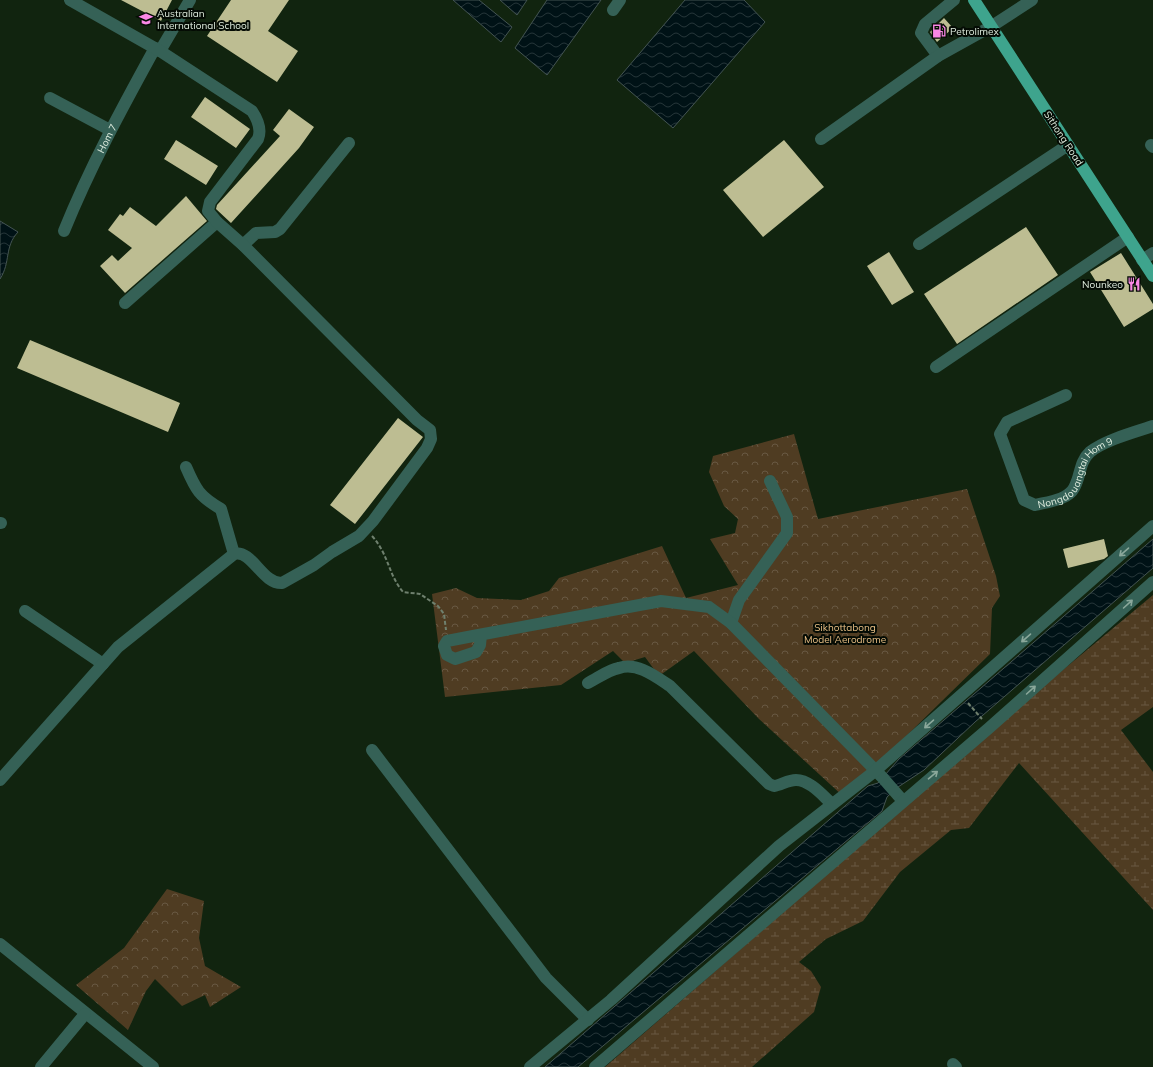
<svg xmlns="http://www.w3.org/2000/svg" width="1153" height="1067" viewBox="0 0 1153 1067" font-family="Mulish,sans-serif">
	<defs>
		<pattern id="forest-crowns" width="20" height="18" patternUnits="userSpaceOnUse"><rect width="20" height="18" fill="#4f3c22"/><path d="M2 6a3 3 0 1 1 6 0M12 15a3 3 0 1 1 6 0" fill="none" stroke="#685842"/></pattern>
		<pattern id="wetland-marsh" width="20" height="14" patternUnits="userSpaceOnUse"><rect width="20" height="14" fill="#4f3c22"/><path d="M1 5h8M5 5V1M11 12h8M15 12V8" fill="none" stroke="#685842"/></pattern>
		<pattern id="water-waves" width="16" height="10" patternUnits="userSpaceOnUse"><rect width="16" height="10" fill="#001216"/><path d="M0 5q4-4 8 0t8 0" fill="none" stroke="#253538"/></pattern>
	</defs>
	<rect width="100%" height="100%" fill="#11240f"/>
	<path fill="url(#forest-crowns)" d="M 794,434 L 818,519 L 967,489 L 996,576 L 1000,596 L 992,608 L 990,654 L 844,797 L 759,719 L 694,651 L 659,676 L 645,657 L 625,663 L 613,651 L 561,685 L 445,697 L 432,594 L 456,588 L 477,598 L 521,600 L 549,591 L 559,578 L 662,546 L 686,598 L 738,585 L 710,539 L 735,533 L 738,519 L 724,506 L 709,472 L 713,456 Z
		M 167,889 L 204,901 L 199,938 L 205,966 L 241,987 L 210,1007 L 205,995 L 182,1006 L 155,979 L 146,991 L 128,1030 L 76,985 L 124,948 Z"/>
	<path fill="url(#wetland-marsh)" d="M 1153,595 L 1153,707 L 1121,730 L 1153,772 L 1153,910 L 1019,763 L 969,828 L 951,830 L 900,872 L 863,921 L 826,939 L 799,962 L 811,971 L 821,987 L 814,1012 L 752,1067 L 605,1067 L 1040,689 Z"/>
	<path fill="url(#water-waves)" stroke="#445453" d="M 453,0 L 479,0 L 512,27 L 501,42 Z
		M 500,0 L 527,0 L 517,15 Z
		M 547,0 L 601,0 L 547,75 L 515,48 Z
		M 685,0 L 744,0 L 765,22 L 673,128 L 617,80 Z
		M 0,221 L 18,232 C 4,247 11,262 0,279 Z
		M 1153,539 L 1153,568 L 975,722 L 924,770 L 898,787 L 887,797 L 882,811 L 578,1067 L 545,1067 L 868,786 L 878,783 L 899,759 Z"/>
	<path fill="#bdbd92" d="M 121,0 L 172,0 L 161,21 Z
		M 231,0 L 289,0 L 268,31 L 298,51 L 277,82 L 207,36 Z
		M 944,18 L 953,28 L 937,42 L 930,32 Z
		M 205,97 L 250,129 L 236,148 L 191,117 Z
		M 289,109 L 314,127 L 299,148 L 231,223 L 216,209 L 217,205 L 280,136 L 273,130 Z
		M 176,140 L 218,166 L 206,185 L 164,159 Z
		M 784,140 L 824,187 L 763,237 L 723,190 Z
		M 186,196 L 207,221 L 125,293 L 100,266 L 112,255 L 118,261 L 132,248 L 108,230 L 120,214 L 123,216 L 130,207 L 156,226 Z
		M 1026,227 L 1058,275 L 957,344 L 924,294 Z
		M 889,252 L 914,292 L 892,305 L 867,266 Z
		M 1121,253 L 1153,304 L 1153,309 L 1124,327 L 1090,272 Z
		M 30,340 L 180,403 L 168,432 L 17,368 Z
		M 398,418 L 423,437 L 355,524 L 330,505 Z
		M 1104,539 L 1108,556 L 1104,559 L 1068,568 L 1063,549 Z"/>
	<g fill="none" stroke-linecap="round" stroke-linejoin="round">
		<path stroke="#6f806e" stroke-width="2" stroke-dasharray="4 2" stroke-linecap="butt" d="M 372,536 C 389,555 388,574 403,592 L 420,594 L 438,606 L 444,614 L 446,630
			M 968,703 L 982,719"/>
		<g stroke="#356156" stroke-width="12">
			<path d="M 613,10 L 620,0"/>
			<path d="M 160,51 L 190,0"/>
			<path d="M 938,56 L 921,33 L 925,24 L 954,0"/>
			<path d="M 50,98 L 110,130"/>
			<path d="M 821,139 L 938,56 L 992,26 L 1032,0"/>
			<path d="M 1151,145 L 1153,147"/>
			<path id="s1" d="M 64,231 C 90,167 122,108 155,48"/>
			<path d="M 919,244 L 1068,145"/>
			<path d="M 243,245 L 256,233 L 275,232 L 280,229 L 349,143"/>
			<path d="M 1142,260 L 1153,253"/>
			<path d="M 125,303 L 217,222"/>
			<path d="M 936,367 L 1128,237"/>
			<path id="s2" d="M 1066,395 L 1007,422 L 1000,434 L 1024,500 L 1035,505 C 1047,502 1068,500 1074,488 C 1081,476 1079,462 1090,452 C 1105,440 1135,432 1153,426"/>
			<path d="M 186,467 C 196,490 199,496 221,509 L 234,554"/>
			<path d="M 0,523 L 1,523"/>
			<path d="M 25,611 L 103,664"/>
			<path d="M 731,623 L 739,600 L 787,533 L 787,517 L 770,481"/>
			<path d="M 481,635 L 480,645 L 476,652 L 455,659 L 447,655 L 444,646 L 447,641 L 473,636 L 661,601 L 709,607 L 731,623 L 882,777 L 903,801"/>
			<path d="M 588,683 C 598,678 608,670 619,668 C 637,662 655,676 670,686 L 769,784 L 774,786 C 781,785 788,780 796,780 C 810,780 823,796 832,804"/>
			<path d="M 372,750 L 546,978 L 588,1020"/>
			<path d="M 0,780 L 118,647 L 234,554 C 252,549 262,584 282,583 L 314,565 L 332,552 L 359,536 L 373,521 L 427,448 L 431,439 L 430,430 L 417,420 L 243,245 L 217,222 L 208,211 L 210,202 L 258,139 C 262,129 258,120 252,111 L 160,51 L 70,0"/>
			<path d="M 0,944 L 153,1067"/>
			<path d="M 953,1064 L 956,1067"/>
			<path d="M 41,1067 L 85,1014"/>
			<path d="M 530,1067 L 611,1000 L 779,846 L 875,771 L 1153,526"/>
			<path d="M 595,1067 L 989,728 L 1153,582"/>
		</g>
		<path stroke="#3ea48d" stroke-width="12" d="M 974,0 L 1153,276"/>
	</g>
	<defs><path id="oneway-shaft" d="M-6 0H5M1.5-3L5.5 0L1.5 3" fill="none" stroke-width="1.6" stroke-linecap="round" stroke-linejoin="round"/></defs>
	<g stroke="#8ba89b">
		<use href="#oneway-shaft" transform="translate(1124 552) rotate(139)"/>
		<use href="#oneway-shaft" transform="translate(1128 604) rotate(-42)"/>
		<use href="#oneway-shaft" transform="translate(1026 638) rotate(139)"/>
		<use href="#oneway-shaft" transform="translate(1031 690) rotate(-42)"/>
		<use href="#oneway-shaft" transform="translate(929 724) rotate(139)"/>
		<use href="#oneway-shaft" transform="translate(933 775) rotate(-40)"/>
	</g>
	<defs>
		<g id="school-bare" transform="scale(1.08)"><path d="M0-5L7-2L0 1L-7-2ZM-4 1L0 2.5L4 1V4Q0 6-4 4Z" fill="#fa87e6" stroke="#040b04" stroke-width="2.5" paint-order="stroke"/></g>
		<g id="fuel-bare" transform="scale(1.08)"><path d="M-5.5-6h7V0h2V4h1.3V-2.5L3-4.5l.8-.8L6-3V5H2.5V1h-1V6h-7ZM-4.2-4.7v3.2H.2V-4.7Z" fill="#fa87e6" stroke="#040b04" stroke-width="2.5" paint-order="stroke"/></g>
		<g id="restaurant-bare" transform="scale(1.08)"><path d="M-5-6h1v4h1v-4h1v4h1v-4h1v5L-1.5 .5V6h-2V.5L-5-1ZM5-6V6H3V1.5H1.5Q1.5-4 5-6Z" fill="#fa87e6" stroke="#040b04" stroke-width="2.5" paint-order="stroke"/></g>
	</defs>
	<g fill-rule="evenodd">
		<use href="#school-bare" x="146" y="19"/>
		<use href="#fuel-bare" x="939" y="31"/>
		<use href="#restaurant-bare" x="1134" y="284"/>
	</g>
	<g text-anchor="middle" stroke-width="4" stroke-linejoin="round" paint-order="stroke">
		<g font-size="10" fill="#e1eee0" stroke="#040b04" text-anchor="start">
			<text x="157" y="17">Australian<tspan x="157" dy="12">International School</tspan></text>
			<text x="950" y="35">Petrolimex</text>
			<text x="1123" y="288" text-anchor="end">Nounkeo</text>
		</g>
		<g font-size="10" fill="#e1eee0" stroke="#040b04">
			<text dy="4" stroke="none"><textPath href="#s1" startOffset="102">Hom 7</textPath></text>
			<text transform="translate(1064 138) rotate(57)" y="4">Sithong Road</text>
			<text dy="4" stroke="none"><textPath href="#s2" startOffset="217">Nongdouangtai Hom 9</textPath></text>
		</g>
		<g font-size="10" fill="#ebc187" stroke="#040b04">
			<text x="845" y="631">Sikhottabong<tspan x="845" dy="12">Model Aerodrome</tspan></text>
		</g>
	</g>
</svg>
